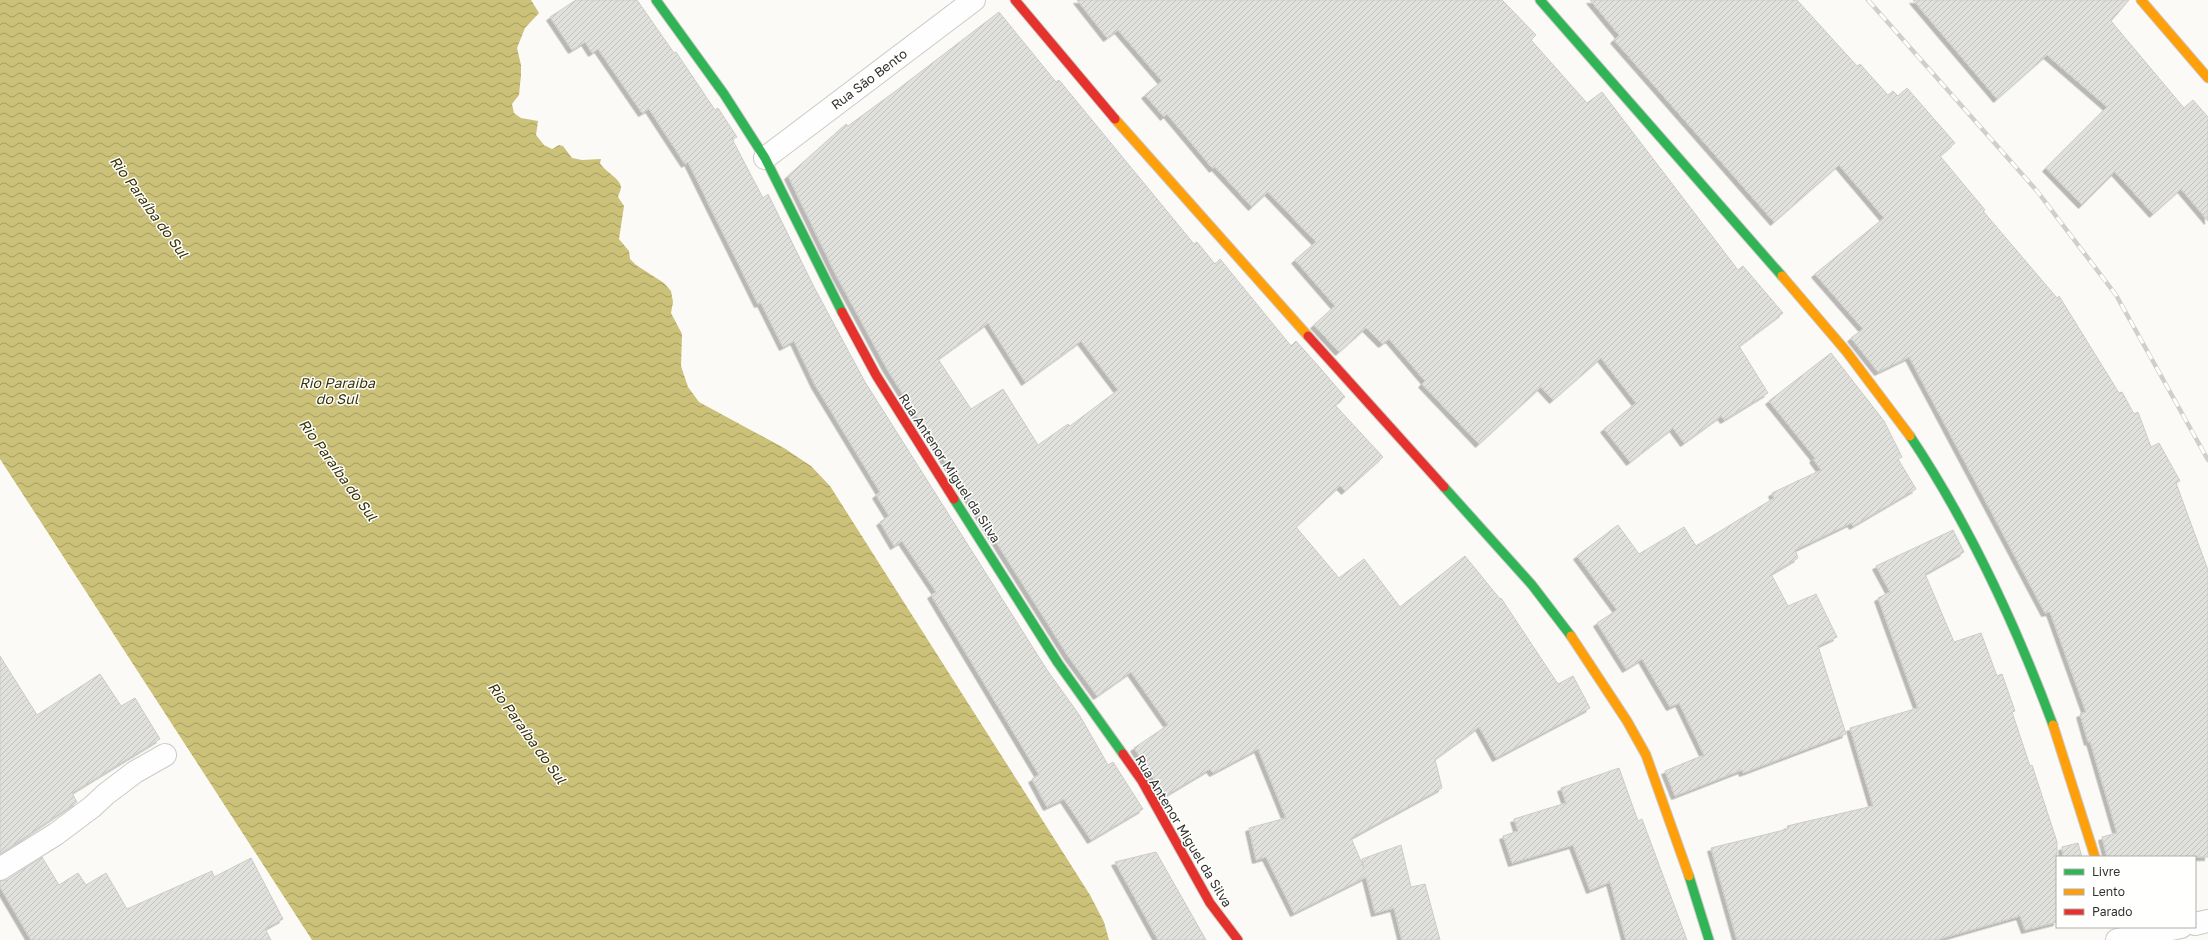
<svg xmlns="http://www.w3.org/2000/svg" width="2208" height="940" viewBox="0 0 2208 940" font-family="'Golos Text',sans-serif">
	<defs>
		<pattern id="water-waves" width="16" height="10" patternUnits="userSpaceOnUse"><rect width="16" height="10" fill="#cbc178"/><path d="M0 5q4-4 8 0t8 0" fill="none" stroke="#a59d63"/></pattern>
		<pattern id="building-hatch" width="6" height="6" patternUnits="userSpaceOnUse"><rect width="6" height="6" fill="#e0e0dc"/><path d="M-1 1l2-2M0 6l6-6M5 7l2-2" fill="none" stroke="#c1c1bd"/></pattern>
		<filter id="shadow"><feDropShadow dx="-3.5" dy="3.5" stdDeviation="0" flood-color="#0004"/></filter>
	</defs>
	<rect width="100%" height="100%" fill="#fbfaf6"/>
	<path fill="url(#water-waves)" d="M 0,0 L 531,0 L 539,13 L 525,28 L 517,48 L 521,65 L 521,75 L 519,95 L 512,104 L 514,113 L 521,118 L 538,121 L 536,135 L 544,145 L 552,149 L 559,145 L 563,146 L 572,158 L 582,160 L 601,159 L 600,163 C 605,172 620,178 621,187 C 621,190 619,193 618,197 L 624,206 L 619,239 L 629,251 L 630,259 L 636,265 L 664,283 L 671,291 L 673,302 L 671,313 L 682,334 L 681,366 L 688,387 L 699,402 L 784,448 L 811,466 L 830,486 L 1090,895 L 1104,922 L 1109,940 L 312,940 L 0,459 Z"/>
	<path fill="url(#building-hatch)" stroke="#cdccc9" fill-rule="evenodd" filter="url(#shadow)" d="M 576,0 L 637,0 L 674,53 L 676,52 L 715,110 L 718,108 L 737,137 L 732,139 L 763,198 L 768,194 L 814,287 L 865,382 L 1047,670 L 1080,716 L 1108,765 L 1113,762 L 1143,809 L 1091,840 L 1064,799 L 1047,807 L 1032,779 L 1039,775 L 931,595 L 936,592 L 902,541 L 894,546 L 880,522 L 889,516 L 876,495 L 880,492 L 815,385 L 794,341 L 783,347 L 761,303 L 758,304 L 688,162 L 685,164 L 649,109 L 642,113 L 598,49 L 592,53 L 585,42 L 572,50 L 550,17 Z
		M 1077,0 L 1502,0 L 1536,35 L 1531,40 L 1587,103 L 1602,92 L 1738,270 L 1743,266 L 1783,313 L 1739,346 L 1768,393 L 1724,420 L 1721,416 L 1684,443 L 1673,428 L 1630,462 L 1604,429 L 1636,403 L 1601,358 L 1553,400 L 1541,387 L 1479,444 L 1422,384 L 1425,381 L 1389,339 L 1382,344 L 1366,328 L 1339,352 L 1314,325 L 1335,306 L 1295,260 L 1316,242 L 1268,192 L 1252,207 L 1215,167 L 1213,169 L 1167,114 L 1164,117 L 1145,95 L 1162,81 L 1118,30 L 1107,38 Z
		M 1590,0 L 1797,0 L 1857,66 L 1860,64 L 1888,95 L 1893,91 L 1898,96 L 1907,88 L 1955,143 L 1940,156 L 1985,210 L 1983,211 L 2057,298 L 2059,296 L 2119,393 L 2122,392 L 2134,414 L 2138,412 L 2151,447 L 2159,443 L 2180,481 L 2176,483 L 2208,570 L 2208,857 L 2107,857 L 2102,837 L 2117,833 L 2090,741 L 2088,742 L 2080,714 L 2086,712 L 2050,612 L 2045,613 L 1909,357 L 1878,372 L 1851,338 L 1863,329 L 1815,274 L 1884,218 L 1839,165 L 1774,222 L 1614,40 L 1619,35 Z
		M 1913,0 L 2129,0 L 2111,21 L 2184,108 L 2193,100 L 2208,117 L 2208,221 L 2181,189 L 2153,214 L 2115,172 L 2082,205 L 2046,168 L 2107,107 L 2047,55 L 1997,99 Z
		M 999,12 L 1056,82 L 1059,80 L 1194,244 L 1197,242 L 1215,264 L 1220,259 L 1291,346 L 1296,341 L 1321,369 L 1345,397 L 1335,405 L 1383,457 L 1345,491 L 1340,486 L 1296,527 L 1339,578 L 1364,559 L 1400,607 L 1465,556 L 1500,599 L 1501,598 L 1558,684 L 1573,676 L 1590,708 L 1496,758 L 1479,727 L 1435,759 L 1442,788 L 1351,838 L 1364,868 L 1362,859 L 1401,845 L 1411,887 L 1425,884 L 1440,940 L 1402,940 L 1394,908 L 1375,913 L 1366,877 L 1294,913 L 1266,857 L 1256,860 L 1249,828 L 1286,818 L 1258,749 L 1213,773 L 1210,769 L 1165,796 L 1134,748 L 1168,725 L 1131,672 L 1097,696 L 1068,656 L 887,369 L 836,275 L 788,176 L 846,124 L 848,126 L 897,90 ZM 988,323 L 1025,382 L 1081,341 L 1118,390 L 1070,426 L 1068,424 L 1038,445 L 1003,389 L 971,409 L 938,359 Z
		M 1831,353 L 1884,421 L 1902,457 L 1898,459 L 1916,489 L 1853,526 L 1851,523 L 1795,550 L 1798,558 L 1771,574 L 1788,606 L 1816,594 L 1837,637 L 1818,646 L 1846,734 L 1743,773 L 1742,770 L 1675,796 L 1665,771 L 1704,755 L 1679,703 L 1670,707 L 1642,659 L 1626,669 L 1597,623 L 1617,610 L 1577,556 L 1618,525 L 1639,554 L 1684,527 L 1696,546 L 1774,498 L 1772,493 L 1821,470 L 1813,459 L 1815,458 L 1769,401 Z
		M 1953,530 L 1964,552 L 1925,574 L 1954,642 L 1981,633 L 1997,676 L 2002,674 L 2015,711 L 2012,712 L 2030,766 L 2032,765 L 2057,842 L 2057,922 L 2025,930 L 2020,916 L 1936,940 L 1737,940 L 1711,848 L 1788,829 L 1787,826 L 1873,806 L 1850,728 L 1918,708 L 1878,598 L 1890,592 L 1876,566 Z
		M 0,656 L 37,715 L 100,674 L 121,706 L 135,698 L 160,739 L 72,793 L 77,802 L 0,854 Z
		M 1619,768 L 1638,821 L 1642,819 L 1687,940 L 1626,940 L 1610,882 L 1590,890 L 1573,845 L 1512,863 L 1503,836 L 1518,831 L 1514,819 L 1566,803 L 1561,788 Z
		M 2078,843 L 2082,857 L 2063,857 L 2062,847 Z
		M 1156,852 L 1206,940 L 1158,940 L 1115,862 Z
		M 42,857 L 59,885 L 78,873 L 86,885 L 106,873 L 127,909 L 212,871 L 214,877 L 251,858 L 283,919 L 265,929 L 271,940 L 31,940 L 0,887 L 0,881 L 7,880 Z"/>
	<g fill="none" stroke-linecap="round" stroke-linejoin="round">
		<g stroke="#cacac7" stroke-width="24">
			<path id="street" d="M 765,158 L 974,0
				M 0,869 L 56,834 L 92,807 L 106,794 L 135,772 L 165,755
				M 2195,924 L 2208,921
				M 2117,940 L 2181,927"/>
		</g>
		<g stroke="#cacac7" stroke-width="11">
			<path id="fast" d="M 656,0 L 724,94 L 765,158 L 842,312
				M 1540,0 L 1782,276
				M 1910,436 C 1970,526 2015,623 2053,725
				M 1444,487 L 1532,585 L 1571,636
				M 954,499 L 1058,663 L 1123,754
				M 1689,876 L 1709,940"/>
		</g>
		<g stroke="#cacac7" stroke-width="11">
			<path id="slow" d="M 2141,0 L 2208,78
				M 1115,119 L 1308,336
				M 1782,276 L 1846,351 L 1910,436
				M 1571,636 L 1627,721 L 1646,755 L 1689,876
				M 2053,725 L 2095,857"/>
		</g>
		<g stroke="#cacac7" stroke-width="11">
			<path id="jam" d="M 1015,0 L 1115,119
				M 842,312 L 876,375 L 954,499
				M 1308,336 L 1444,487
				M 1123,754 L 1142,781 L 1210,903 L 1238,940"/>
		</g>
		<use href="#street" stroke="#fefefe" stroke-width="22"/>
		<use href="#fast" stroke="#30b455" stroke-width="9"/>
		<use href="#slow" stroke="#ff9f0a" stroke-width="9"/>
		<use href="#jam" stroke="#e5322d" stroke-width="9"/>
		<g stroke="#cfcfcd" stroke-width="4.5">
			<path id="rail" d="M 1868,0 L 2037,191 L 2116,295 L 2208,460"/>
		</g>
		<use href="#rail" stroke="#fffffe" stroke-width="3" stroke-dasharray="9" stroke-linecap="butt"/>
	</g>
	<g text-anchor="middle" stroke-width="3" stroke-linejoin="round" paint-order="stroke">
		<g font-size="13" fill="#31312e" stroke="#fffffe">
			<text transform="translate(869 79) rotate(-37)" y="5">Rua São Bento</text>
			<text transform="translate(950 468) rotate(57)" y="5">Rua Antenor Miguel da Silva</text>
			<text transform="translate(1184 831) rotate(59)" y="5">Rua Antenor Miguel da Silva</text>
		</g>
		<g font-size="14" font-style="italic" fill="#373104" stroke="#fffffe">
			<text transform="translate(149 207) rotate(54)" y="5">Rio Paraíba do Sul</text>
			<text x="337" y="388">Rio Paraiba<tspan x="337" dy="16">do Sul</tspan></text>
			<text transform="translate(338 470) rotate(54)" y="5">Rio Paraíba do Sul</text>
			<text transform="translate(527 733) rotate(54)" y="5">Rio Paraíba do Sul</text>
		</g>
	</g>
	<rect x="2056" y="856" width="140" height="72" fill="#fffffe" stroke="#adadab"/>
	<rect x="2064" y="869" width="20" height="6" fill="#30b455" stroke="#adadab"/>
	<text x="2092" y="876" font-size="12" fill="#31312e">Livre</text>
	<rect x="2064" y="889" width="20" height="6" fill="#ff9f0a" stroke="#adadab"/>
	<text x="2092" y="896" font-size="12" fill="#31312e">Lento</text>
	<rect x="2064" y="909" width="20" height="6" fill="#e5322d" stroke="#adadab"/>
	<text x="2092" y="916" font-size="12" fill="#31312e">Parado</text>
</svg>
